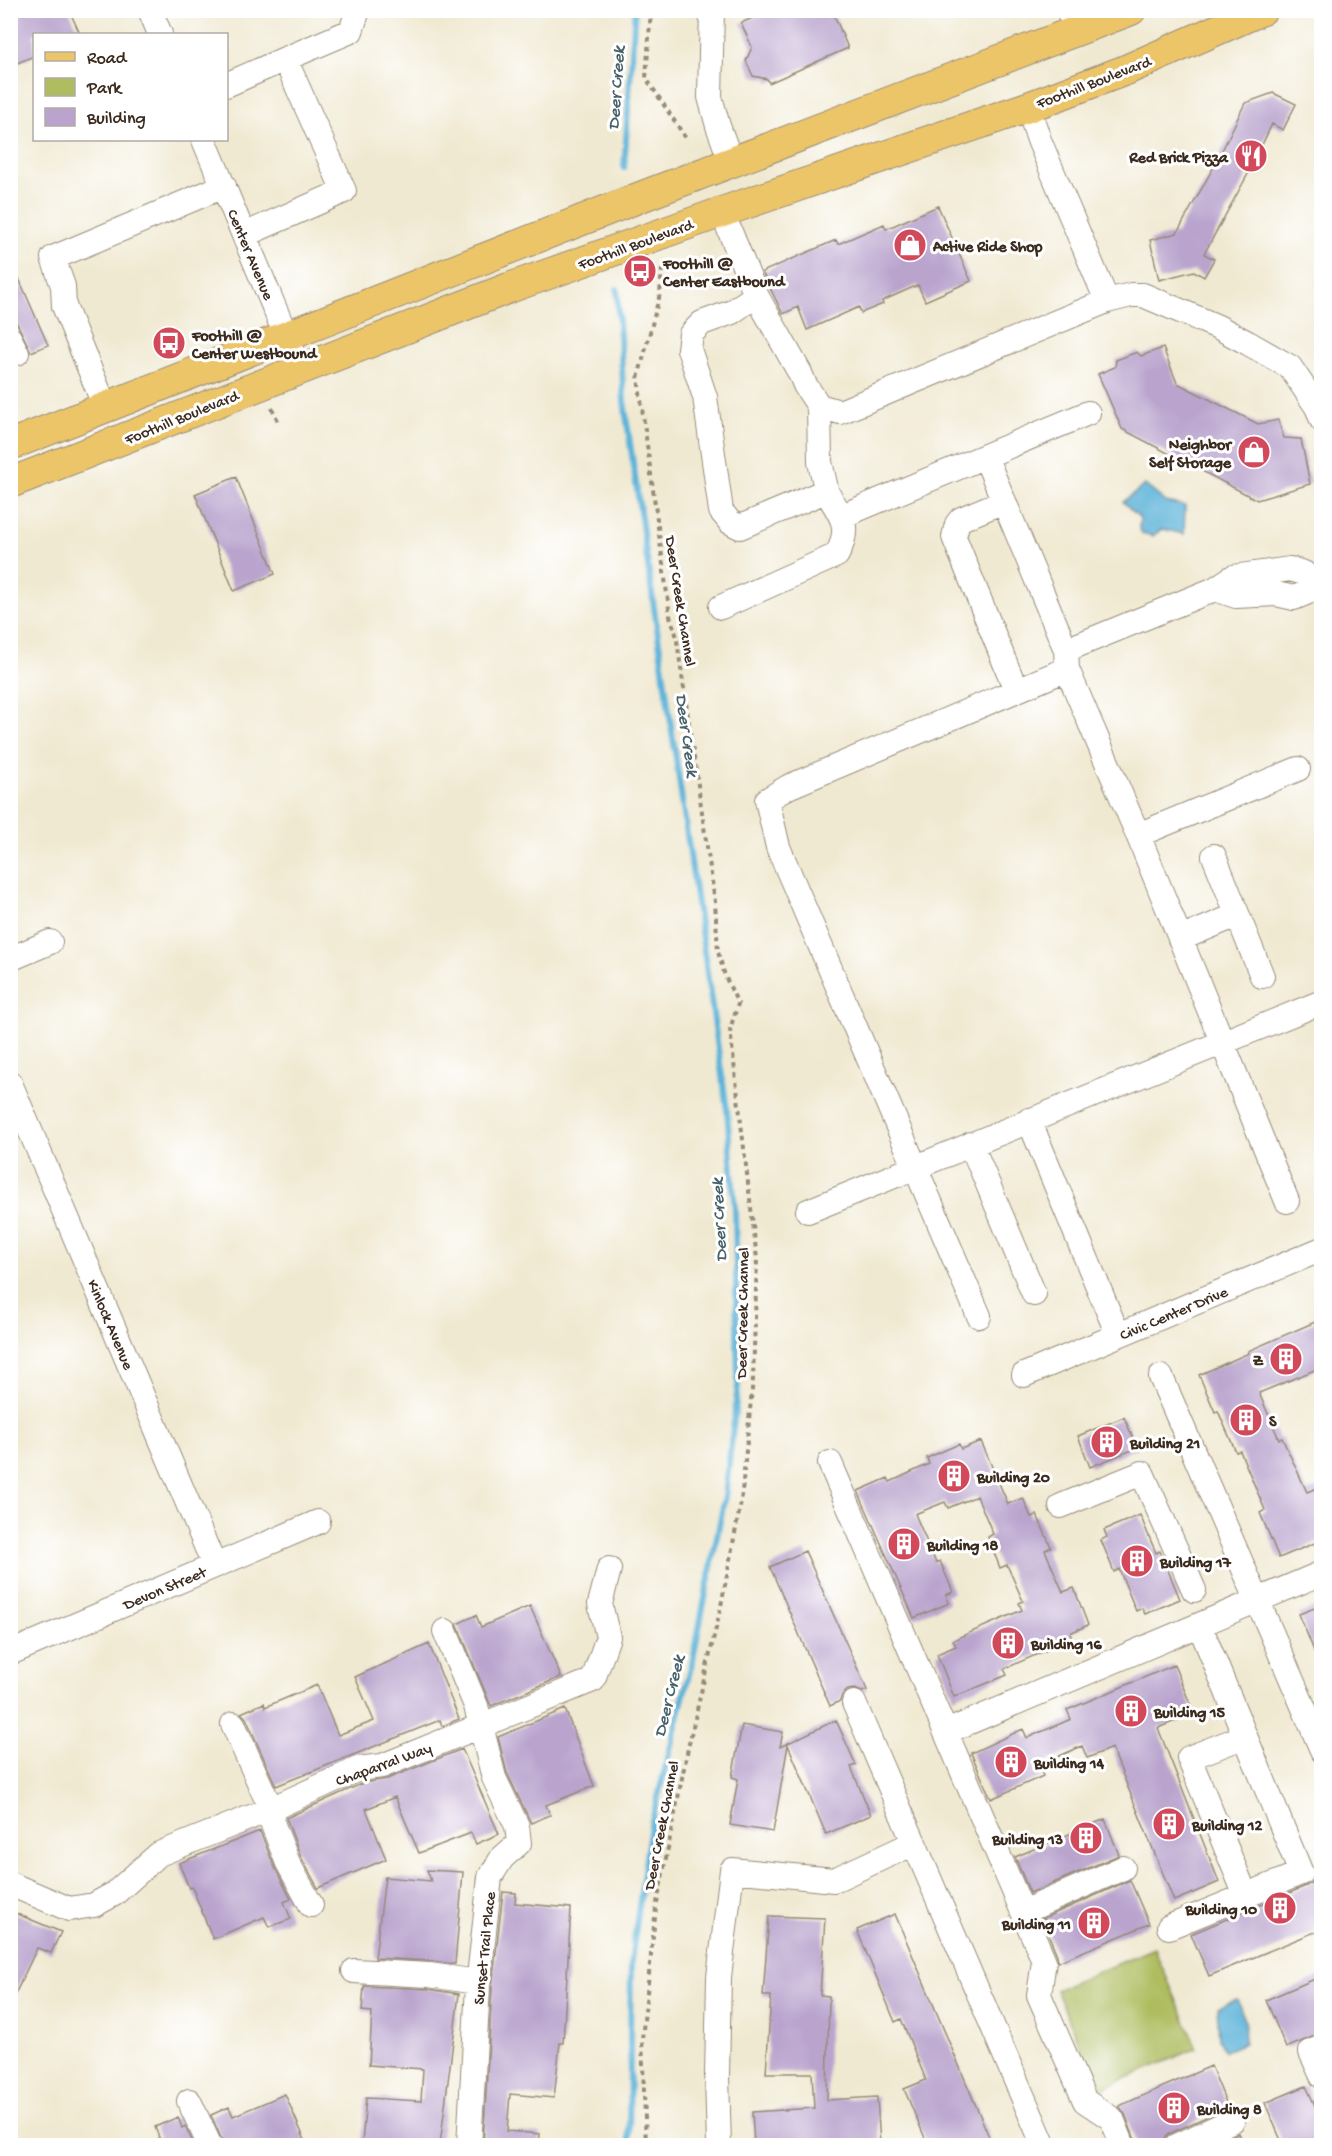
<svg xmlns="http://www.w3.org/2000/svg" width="1332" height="2156" viewBox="0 0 1332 2156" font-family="'Gochi Hand',sans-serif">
	<rect width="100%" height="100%" fill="#fff"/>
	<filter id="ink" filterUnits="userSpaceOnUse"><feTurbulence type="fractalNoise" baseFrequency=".0167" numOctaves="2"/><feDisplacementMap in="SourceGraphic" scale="12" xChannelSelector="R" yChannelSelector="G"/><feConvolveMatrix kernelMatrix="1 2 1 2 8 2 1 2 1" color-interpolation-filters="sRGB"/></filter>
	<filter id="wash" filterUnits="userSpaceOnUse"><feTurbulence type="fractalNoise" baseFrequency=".008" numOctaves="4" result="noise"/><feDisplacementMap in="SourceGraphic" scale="24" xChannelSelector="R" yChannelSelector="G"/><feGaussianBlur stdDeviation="1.35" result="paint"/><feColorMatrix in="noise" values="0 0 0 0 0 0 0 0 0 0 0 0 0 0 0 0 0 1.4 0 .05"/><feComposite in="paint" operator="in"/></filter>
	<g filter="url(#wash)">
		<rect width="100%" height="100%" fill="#f0e9d1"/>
		<path fill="#afbd60" stroke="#75743f" stroke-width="1.5" d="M 1154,1948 L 1197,2048 L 1099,2090 L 1056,1990 Z"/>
		<path fill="#5cb3d9" stroke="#4c6e7c" stroke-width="1.5" d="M 1145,485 L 1166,502 L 1185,506 L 1184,534 L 1162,529 L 1153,536 L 1142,533 L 1139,528 L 1140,518 L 1123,502 Z
			M 1237,2000 L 1245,2020 L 1244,2043 L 1225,2051 L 1219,2038 L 1217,2007 Z"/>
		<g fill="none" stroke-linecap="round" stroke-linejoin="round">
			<path stroke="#5cb3d9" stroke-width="6" d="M 624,168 L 635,10
				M 617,289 L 624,401 L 727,1110 L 735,1209 L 738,1385 L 725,1496 L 693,1659 L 651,1824 L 631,1961 L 629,2146"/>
		</g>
		<g id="blocks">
			<path fill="#baa4ce" d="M 10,10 L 69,10 L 80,34 L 34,34 L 34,56 L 10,66 Z
				M 771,10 L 832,10 L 848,48 L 769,83 L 767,79 L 753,76 L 746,61 L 752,47 L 741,23 Z
				M 1273,93 L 1296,104 L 1283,130 L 1272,124 L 1248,174 L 1204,254 L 1214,259 L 1204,277 L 1194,271 L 1159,280 L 1150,240 L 1177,233 L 1218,159 L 1245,103 Z
				M 938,206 L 971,281 L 925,301 L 918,285 L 882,301 L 883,304 L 861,313 L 859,307 L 807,330 L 798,307 L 783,314 L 762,272 L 836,240 L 838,244 L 884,224 L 886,229 Z
				M 10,258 L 48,345 L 31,352 L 10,309 Z
				M 1163,348 L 1177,383 L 1258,424 L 1278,420 L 1284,438 L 1301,439 L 1310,484 L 1257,500 L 1122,429 L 1098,374 L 1115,367 L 1116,360 L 1137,352 L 1141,356 Z
				M 236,477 L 275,574 L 234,591 L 195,494 Z
				M 1322,1319 L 1322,1367 L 1259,1393 L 1279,1439 L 1282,1438 L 1307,1492 L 1322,1486 L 1322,1540 L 1279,1558 L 1260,1513 L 1265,1510 L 1240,1451 L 1236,1452 L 1218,1411 L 1215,1412 L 1199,1375 L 1249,1353 L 1248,1351 Z
				M 1124,1417 L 1137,1448 L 1090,1467 L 1078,1436 Z
				M 981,1441 L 1008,1504 L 1023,1498 L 1031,1517 L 1037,1515 L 1051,1547 L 1045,1550 L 1063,1592 L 1074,1588 L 1088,1625 L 1070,1633 L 1072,1639 L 1004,1669 L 1007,1675 L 954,1697 L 937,1654 L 956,1646 L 953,1640 L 1022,1610 L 1019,1603 L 1023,1601 L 1007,1565 L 1000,1568 L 988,1537 L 993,1534 L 977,1496 L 948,1508 L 945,1502 L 915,1514 L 936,1563 L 940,1561 L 953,1592 L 946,1595 L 949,1603 L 914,1618 L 858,1491 L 888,1478 L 890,1482 L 929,1464 L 927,1458 L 959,1444 L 961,1449 Z
				M 1140,1515 L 1156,1553 L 1160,1551 L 1180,1599 L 1145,1614 L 1142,1608 L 1136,1611 L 1119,1569 L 1114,1572 L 1101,1540 L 1107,1537 L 1104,1530 Z
				M 805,1551 L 867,1690 L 862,1692 L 855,1689 L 848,1690 L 842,1695 L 840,1701 L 830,1706 L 770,1567 Z
				M 1322,1605 L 1322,1668 L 1321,1668 L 1299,1614 Z
				M 530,1606 L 561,1677 L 491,1706 L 457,1624 L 476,1615 L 481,1627 Z
				M 429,1644 L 459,1719 L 442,1726 L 440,1720 L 276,1786 L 246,1718 L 241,1713 L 264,1703 L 265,1707 L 317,1685 L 338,1735 L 374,1721 L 355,1677 Z
				M 1174,1665 L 1194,1713 L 1158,1728 L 1219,1882 L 1174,1901 L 1112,1748 L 1087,1758 L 1082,1746 L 1039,1765 L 1043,1776 L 991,1799 L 971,1753 L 1023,1729 L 1027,1738 L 1071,1719 L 1067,1710 Z
				M 565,1709 L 594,1786 L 546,1805 L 550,1815 L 531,1823 L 507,1773 L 498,1737 Z
				M 836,1720 L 856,1765 L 851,1767 L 871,1815 L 826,1834 L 788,1745 L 773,1832 L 730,1825 L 738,1779 L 732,1777 L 742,1725 L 783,1732 L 780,1747 Z
				M 462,1749 L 499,1834 L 476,1844 L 471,1833 L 419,1853 L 395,1797 L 366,1809 L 386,1859 L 318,1888 L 301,1857 L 286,1818 L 363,1783 L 387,1779 Z
				M 1105,1819 L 1119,1855 L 1030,1893 L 1015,1857 Z
				M 260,1831 L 275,1868 L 291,1899 L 284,1902 L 291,1919 L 269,1927 L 264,1917 L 213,1939 L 192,1887 L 189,1888 L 179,1863 Z
				M 427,1870 L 463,1872 L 455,1964 L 430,1961 L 375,1958 L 385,1877 L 431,1881 Z
				M 1316,1875 L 1322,1887 L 1322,1929 L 1209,1976 L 1191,1934 L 1306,1886 L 1312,1882 Z
				M 1130,1880 L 1149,1924 L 1058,1962 L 1057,1955 L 1042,1919 Z
				M 503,1892 L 516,1893 L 515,1903 L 571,1908 L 563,2043 L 560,2043 L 554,2098 L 510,2094 L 507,2131 L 540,2134 L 539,2145 L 483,2145 L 492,1987 Z
				M 10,1911 L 61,1932 L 51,1953 L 37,1948 L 10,2005 Z
				M 895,1914 L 990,2139 L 976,2145 L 928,2145 L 904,2089 L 926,2080 L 901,2019 L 895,2022 L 857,1930 Z
				M 769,1916 L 825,1918 L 820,1995 L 829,1996 L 827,2100 L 877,2097 L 880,2145 L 754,2145 L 752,2112 L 814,2108 L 812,2073 L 766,2073 L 771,1996 L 763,1996 Z
				M 1322,1976 L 1322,2033 L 1286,2048 L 1266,2000 Z
				M 364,1986 L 428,1989 L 459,1994 L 440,2145 L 362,2144 L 366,2098 L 421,2101 L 423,2069 L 369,2065 L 372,2012 L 362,2011 Z
				M 1211,2066 L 1228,2107 L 1171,2133 L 1165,2138 L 1163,2145 L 1137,2145 L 1125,2114 L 1119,2106 Z
				M 1306,2086 L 1322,2121 L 1322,2145 L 1283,2145 L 1265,2103 Z
				M 285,2094 L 307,2145 L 224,2145 L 211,2115 L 229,2107 L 233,2116 Z
				M 178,2117 L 182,2128 L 185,2126 L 194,2145 L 162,2145 L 155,2127 Z
				M 1239,2133 L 1244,2145 L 1212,2145 Z"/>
		</g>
	</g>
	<g filter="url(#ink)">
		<use href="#blocks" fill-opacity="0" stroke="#968a78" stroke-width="1.5"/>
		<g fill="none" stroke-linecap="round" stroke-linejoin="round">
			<g stroke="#968a78" stroke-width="26">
				<path id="minor" d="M 150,10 L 160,34
					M 712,10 L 710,97 L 718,126 L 732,164
					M 1068,10 L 1077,32
					M 285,59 L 351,31 L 358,10
					M 226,85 L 285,59 L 344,191 L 244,235
					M 1028,107 L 1039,140 L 1107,301
					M 204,140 L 300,369
					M 722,212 L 756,295 L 800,373 L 805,385 L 819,406 L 840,412 L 1107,301 L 1131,295 L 1143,295 L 1218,327 L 1248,343 L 1290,367 L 1317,407 L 1322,420
					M 10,339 L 17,353
					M 819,406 L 820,462 L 827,493
					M 105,407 L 64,306 L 63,286 L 53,258 L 224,186
					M 985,456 L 1066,650 L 1067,669 L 1138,835 L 1287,1201
					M 1004,501 L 961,519 L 957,524 L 954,537 L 1016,690
					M 842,516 L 1088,413
					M 1215,589 L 1236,596 L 1276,594 L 1294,598 L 1306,593 L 1313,585
					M 721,607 L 837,555 C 851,527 843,518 827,493 L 821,493 L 740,527 L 730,522 L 721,511 L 705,397 L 689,349 L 691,334 L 702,323 L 732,312 L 756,295
					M 1066,650 L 1215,589 L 1233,577 L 1290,569 L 1304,573 L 1313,585 L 1322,586
					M 1138,835 L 1298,769
					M 1214,856 L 1262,976
					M 1180,939 L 1237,915
					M 10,959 L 50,942
					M 10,1083 L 214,1565
					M 1029,1120 L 1118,1335
					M 971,1144 L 1034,1294
					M 808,1211 L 1322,1002
					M 979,1316 L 778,847 L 767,800 L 788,787 L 1067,669
					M 1024,1375 L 1322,1249
					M 1161,1377 L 1322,1750
					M 830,1463 L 1044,1961 L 1039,1995 L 1085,2101 L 1112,2119 L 1123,2146
					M 1061,1506 L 1142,1473 L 1194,1590
					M 445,1631 L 476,1706 L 494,1778 L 517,1826 L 519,1843 L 502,1858 L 490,1877 L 478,1986 L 469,2146
					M 10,1653 L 318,1522
					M 854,1703 L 1044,2146
					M 233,1724 L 271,1809 L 273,1825 L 288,1863 L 311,1905
					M 946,1732 L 1322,1573
					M 1245,1736 L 1189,1758 L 1246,1896
					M 10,1884 L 69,1909 L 94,1905 L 114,1894 L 159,1854 L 271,1809 L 358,1769 L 382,1766 L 593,1680 L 608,1637 L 600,1604 L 609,1569
					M 1023,1912 L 1123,1868
					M 1169,1927 L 1301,1873 L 1200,1626
					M 354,1971 L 429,1975 L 478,1982
					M 1322,2047 L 1311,2052 L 1322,2076
					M 189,2101 L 210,2146
					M 719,2146 L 717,2076 L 719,1977 L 732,1870 L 834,1880 L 914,1843
					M 1177,2146 L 1233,2120"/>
			</g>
			<g stroke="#968a78" stroke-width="32">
				<path id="major" d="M 10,445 L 643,196 L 1131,10
					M 10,483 L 509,288 L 722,212 L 1028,107 L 1126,70 L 1262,10"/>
			</g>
			<path stroke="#968a78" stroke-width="4" stroke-dasharray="4.5 4.5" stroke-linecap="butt" d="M 651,10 L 646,78 L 687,140
				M 272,408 L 278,421
				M 646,2146 L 642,2039 L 656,1908 L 688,1748 L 720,1611 L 741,1502 L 753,1379 L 757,1259 L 730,1029 L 738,1004 L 725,976 L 718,952 L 715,902 L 676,634 L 670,616 L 638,378 L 660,294 L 662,269"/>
			<use href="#minor" stroke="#fff" stroke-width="24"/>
			<use href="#major" stroke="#edc569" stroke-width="30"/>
		</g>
	</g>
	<defs>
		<g id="restaurant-disc" transform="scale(1.725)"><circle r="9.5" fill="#d1495b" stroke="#fff"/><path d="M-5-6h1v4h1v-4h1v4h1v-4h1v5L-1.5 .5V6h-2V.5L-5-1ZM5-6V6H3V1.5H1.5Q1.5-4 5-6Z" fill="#fff"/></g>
		<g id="shop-disc" transform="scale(1.725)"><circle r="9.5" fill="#d1495b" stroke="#fff"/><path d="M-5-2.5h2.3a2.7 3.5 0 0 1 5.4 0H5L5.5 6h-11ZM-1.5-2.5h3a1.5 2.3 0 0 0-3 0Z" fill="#fff"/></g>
		<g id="bus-disc" transform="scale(1.725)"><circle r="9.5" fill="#d1495b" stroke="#fff"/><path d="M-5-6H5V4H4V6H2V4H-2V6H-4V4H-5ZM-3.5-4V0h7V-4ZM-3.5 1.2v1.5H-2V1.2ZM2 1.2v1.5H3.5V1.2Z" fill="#fff"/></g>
		<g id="building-disc" transform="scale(1.725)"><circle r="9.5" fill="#d1495b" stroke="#fff"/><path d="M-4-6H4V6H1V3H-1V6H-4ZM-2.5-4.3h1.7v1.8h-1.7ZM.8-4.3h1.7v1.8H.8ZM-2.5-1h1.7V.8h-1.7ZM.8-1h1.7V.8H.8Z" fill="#fff"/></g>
	</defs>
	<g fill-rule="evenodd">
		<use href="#restaurant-disc" x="1251" y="156"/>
		<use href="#shop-disc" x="910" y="245"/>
		<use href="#bus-disc" x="640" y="271"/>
		<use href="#bus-disc" x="169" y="343"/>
		<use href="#shop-disc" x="1254" y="452"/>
		<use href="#building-disc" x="1286" y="1359"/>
		<use href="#building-disc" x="1246" y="1420"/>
		<use href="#building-disc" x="1107" y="1442"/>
		<use href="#building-disc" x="954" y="1476"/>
		<use href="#building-disc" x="904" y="1544"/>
		<use href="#building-disc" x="1137" y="1561"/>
		<use href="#building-disc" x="1008" y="1643"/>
		<use href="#building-disc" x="1131" y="1711"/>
		<use href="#building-disc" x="1011" y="1762"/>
		<use href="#building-disc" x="1169" y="1824"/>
		<use href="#building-disc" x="1086" y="1838"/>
		<use href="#building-disc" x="1280" y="1908"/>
		<use href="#building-disc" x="1094" y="1923"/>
		<use href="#building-disc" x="1174" y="2108"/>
	</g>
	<g text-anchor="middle" stroke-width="6" stroke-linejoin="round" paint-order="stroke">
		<g font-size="16" fill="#3b2a1e" stroke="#fff">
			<text transform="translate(1093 81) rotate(-21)" y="6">Foothill Boulevard</text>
			<text transform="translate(635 243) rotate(-20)" y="6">Foothill Boulevard</text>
			<text transform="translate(252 254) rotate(67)" y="6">Center Avenue</text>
			<text transform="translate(181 416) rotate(-22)" y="6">Foothill Boulevard</text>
			<text transform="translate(682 601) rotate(81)" y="6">Deer Creek Channel</text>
			<text transform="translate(1173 1312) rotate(-23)" y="6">Civic Center Drive</text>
			<text transform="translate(741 1313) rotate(-89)" y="6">Deer Creek Channel</text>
			<text transform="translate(112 1324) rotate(67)" y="6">Kinlock Avenue</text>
			<text transform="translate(164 1587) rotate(-23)" y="6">Devon Street</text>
			<text transform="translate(383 1763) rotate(-20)" y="6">Chaparral Way</text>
			<text transform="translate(660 1825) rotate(-79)" y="6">Deer Creek Channel</text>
			<text transform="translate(483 1948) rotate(-84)" y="6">Sunset Trail Place</text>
		</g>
		<g font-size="16" font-weight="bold" fill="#3b2a1e" stroke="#fff" text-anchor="start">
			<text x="1228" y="162" text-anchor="end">Red Brick Pizza</text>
			<text x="933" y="251">Active Ride Shop</text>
			<text x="663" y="268">Foothill @<tspan x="663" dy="18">Center Eastbound</tspan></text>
			<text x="192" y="340">Foothill @<tspan x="192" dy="18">Center Westbound</tspan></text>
			<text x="1231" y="449" text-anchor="end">Neighbor<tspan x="1231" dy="18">Self Storage</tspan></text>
			<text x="1263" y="1365" text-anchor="end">Z</text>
			<text x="1269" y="1426">S</text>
			<text x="1130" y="1448">Building 21</text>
			<text x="977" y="1482">Building 20</text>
			<text x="927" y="1550">Building 18</text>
			<text x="1160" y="1567">Building 17</text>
			<text x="1031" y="1649">Building 16</text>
			<text x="1154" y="1717">Building 15</text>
			<text x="1034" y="1768">Building 14</text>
			<text x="1192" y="1830">Building 12</text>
			<text x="1063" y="1844" text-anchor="end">Building 13</text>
			<text x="1257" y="1914" text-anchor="end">Building 10</text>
			<text x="1071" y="1929" text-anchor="end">Building 11</text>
			<text x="1197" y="2114">Building 8</text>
		</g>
		<g font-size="18" font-style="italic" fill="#486169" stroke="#fff">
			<text transform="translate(615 88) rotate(-86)" y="6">Deer Creek</text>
			<text transform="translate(688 735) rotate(82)" y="6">Deer Creek</text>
			<text transform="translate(718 1220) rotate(-93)" y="6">Deer Creek</text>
			<text transform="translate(668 1696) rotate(-76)" y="6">Deer Creek</text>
		</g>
	</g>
	<rect width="1332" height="2156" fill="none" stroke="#fff" stroke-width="36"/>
	<rect x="33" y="33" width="195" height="108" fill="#ffffff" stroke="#b1aaa5" stroke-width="1.5"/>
	<rect x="45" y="52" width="30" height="9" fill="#edc569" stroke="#b1aaa5" stroke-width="1.5"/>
	<text x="87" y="63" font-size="18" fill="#3b2a1e">Road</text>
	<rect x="45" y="78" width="30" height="18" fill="#afbd60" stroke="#b1aaa5" stroke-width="1.5"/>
	<text x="87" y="93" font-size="18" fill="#3b2a1e">Park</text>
	<rect x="45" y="108" width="30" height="18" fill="#baa4ce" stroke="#b1aaa5" stroke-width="1.5"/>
	<text x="87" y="123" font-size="18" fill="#3b2a1e">Building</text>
</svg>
